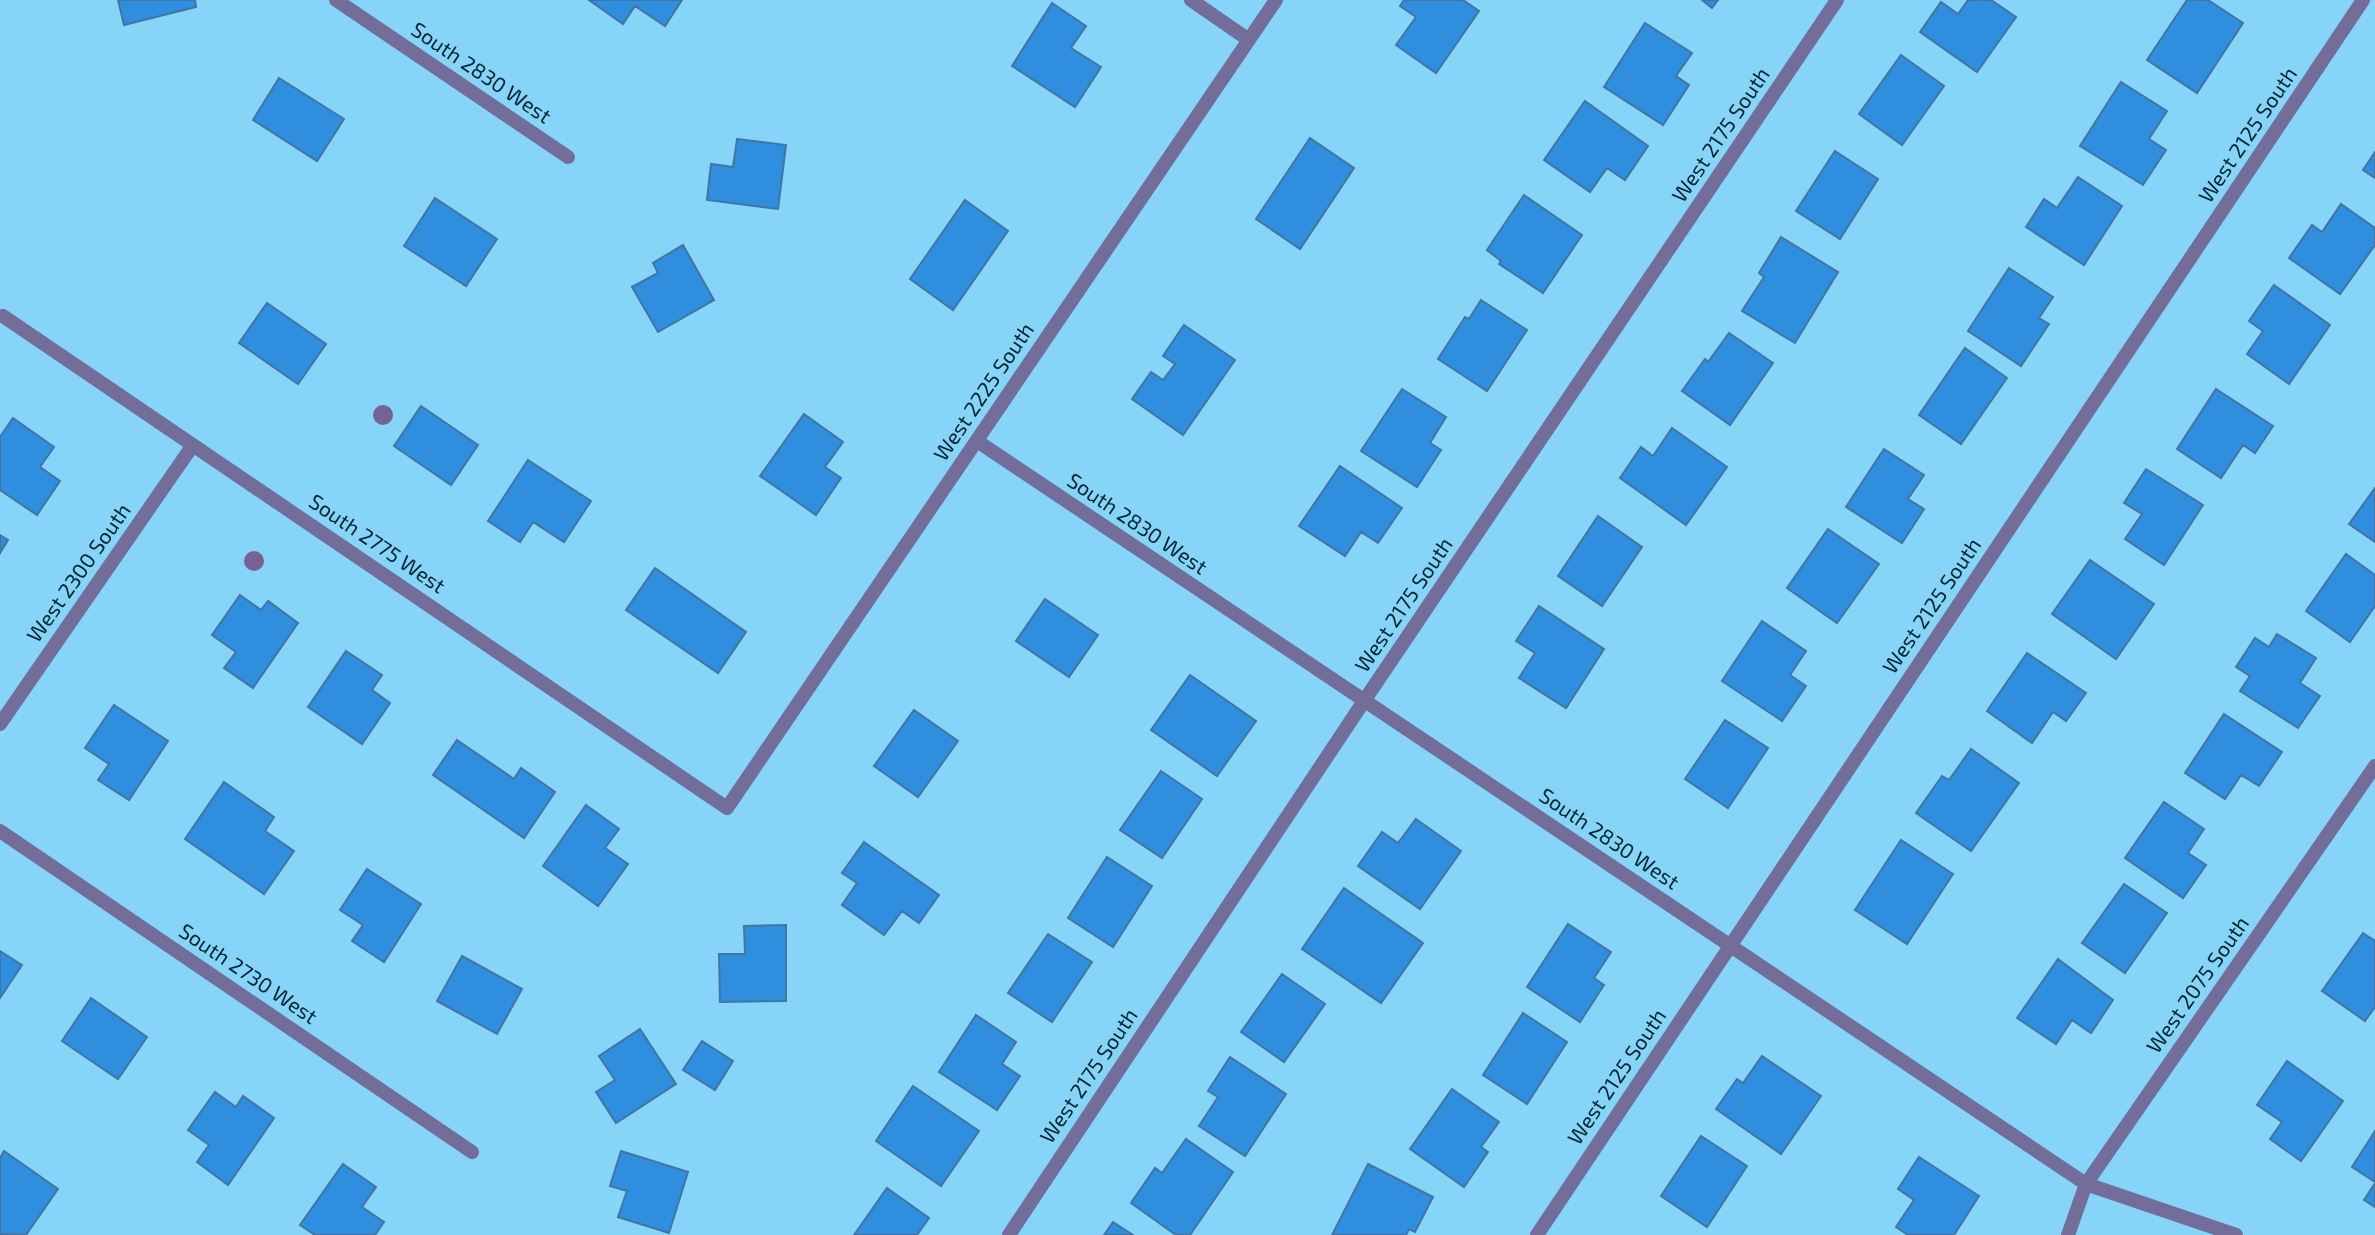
<svg xmlns="http://www.w3.org/2000/svg" width="2375" height="1235" viewBox="0 0 2375 1235" font-family="'Exo 2',sans-serif">
	<rect width="100%" height="100%" fill="#86d4f7"/>
	<path fill="#2f8fde" stroke="#4275a3" stroke-width="2" d="M 118,0 L 195,0 L 196,7 L 124,25 Z
		M 589,0 L 682,0 L 665,26 L 635,6 L 623,24 Z
		M 1404,0 L 1463,0 L 1479,11 L 1436,73 L 1396,45 L 1416,17 L 1400,6 Z
		M 1702,0 L 1718,0 L 1712,8 Z
		M 1968,0 L 1991,0 L 2016,17 L 1977,72 L 1920,32 L 1941,2 L 1958,14 Z
		M 2187,0 L 2208,0 L 2243,23 L 2197,93 L 2147,60 Z
		M 1052,3 L 1086,26 L 1071,48 L 1101,67 L 1075,107 L 1012,66 Z
		M 1645,23 L 1692,53 L 1676,76 L 1689,85 L 1663,125 L 1604,87 Z
		M 1901,55 L 1944,86 L 1902,145 L 1859,114 Z
		M 279,78 L 344,119 L 317,161 L 253,120 Z
		M 2121,82 L 2167,111 L 2149,139 L 2166,150 L 2143,185 L 2080,146 Z
		M 1585,101 L 1648,146 L 1625,180 L 1607,168 L 1590,192 L 1544,160 Z
		M 1310,138 L 1354,168 L 1300,249 L 1256,219 Z
		M 737,139 L 786,145 L 778,209 L 707,200 L 711,164 L 733,167 Z
		M 1835,151 L 1878,179 L 1840,239 L 1796,211 Z
		M 2375,152 L 2375,178 L 2363,170 Z
		M 2078,177 L 2122,206 L 2084,265 L 2026,227 L 2044,199 L 2057,208 Z
		M 1524,195 L 1582,235 L 1543,293 L 1499,264 L 1501,261 L 1487,250 Z
		M 435,198 L 497,239 L 466,286 L 404,246 Z
		M 965,200 L 1008,231 L 953,310 L 910,279 Z
		M 2341,204 L 2375,228 L 2375,245 L 2340,294 L 2289,258 L 2312,225 L 2322,232 Z
		M 1781,237 L 1838,272 L 1795,343 L 1742,311 L 1764,277 L 1759,273 Z
		M 683,245 L 714,300 L 658,332 L 632,287 L 658,273 L 653,263 Z
		M 2009,268 L 2053,297 L 2039,318 L 2049,324 L 2021,366 L 1968,331 Z
		M 2274,285 L 2330,325 L 2289,384 L 2247,354 L 2263,331 L 2249,321 Z
		M 1481,300 L 1527,330 L 1487,391 L 1438,359 L 1465,317 L 1469,319 Z
		M 267,303 L 326,344 L 298,384 L 239,343 Z
		M 1184,325 L 1235,360 L 1183,435 L 1132,399 L 1151,372 L 1163,380 L 1175,364 L 1163,356 Z
		M 1729,333 L 1773,363 L 1730,425 L 1682,391 L 1705,359 L 1708,362 Z
		M 1965,348 L 2007,378 L 1961,444 L 1919,415 Z
		M 1402,389 L 1446,417 L 1430,443 L 1441,450 L 1417,487 L 1361,451 Z
		M 2216,389 L 2273,426 L 2255,453 L 2243,445 L 2221,478 L 2177,449 Z
		M 421,406 L 478,445 L 451,485 L 394,446 Z
		M 804,414 L 843,442 L 825,467 L 841,478 L 816,515 L 760,476 Z
		M 13,418 L 54,447 L 40,467 L 60,481 L 37,515 L 0,490 L 0,437 Z
		M 1672,428 L 1727,467 L 1686,525 L 1620,478 L 1641,447 L 1653,456 Z
		M 1884,449 L 1924,475 L 1908,499 L 1924,509 L 1902,543 L 1846,507 Z
		M 528,460 L 591,501 L 564,542 L 533,522 L 520,542 L 488,521 Z
		M 1340,466 L 1402,508 L 1378,543 L 1361,532 L 1345,556 L 1299,526 Z
		M 2146,469 L 2203,505 L 2164,565 L 2125,539 L 2142,514 L 2124,503 Z
		M 2375,488 L 2375,542 L 2349,524 Z
		M 1598,516 L 1642,547 L 1602,606 L 1558,576 Z
		M 1828,529 L 1879,564 L 1837,623 L 1787,588 Z
		M 0,535 L 8,540 L 0,553 Z
		M 2346,554 L 2375,575 L 2375,606 L 2350,642 L 2306,611 Z
		M 2090,560 L 2154,604 L 2116,659 L 2052,614 Z
		M 655,568 L 746,632 L 718,673 L 626,610 Z
		M 240,595 L 261,610 L 268,601 L 298,623 L 253,688 L 224,668 L 236,652 L 212,635 Z
		M 1045,599 L 1098,635 L 1069,677 L 1016,641 Z
		M 1539,606 L 1604,649 L 1566,708 L 1519,678 L 1535,653 L 1516,641 Z
		M 1762,621 L 1806,651 L 1790,675 L 1806,686 L 1782,721 L 1722,681 Z
		M 2277,634 L 2316,658 L 2300,683 L 2320,696 L 2298,728 L 2240,691 L 2250,676 L 2236,667 L 2255,638 L 2269,647 Z
		M 346,651 L 382,675 L 372,690 L 390,703 L 362,744 L 308,707 Z
		M 2027,653 L 2086,693 L 2066,721 L 2053,712 L 2032,743 L 1987,711 Z
		M 1190,675 L 1256,721 L 1217,776 L 1151,730 Z
		M 114,705 L 168,741 L 129,800 L 98,780 L 109,764 L 85,748 Z
		M 914,710 L 958,741 L 918,797 L 874,766 Z
		M 2224,714 L 2282,752 L 2259,786 L 2241,775 L 2225,799 L 2185,773 Z
		M 1725,720 L 1768,748 L 1728,808 L 1685,779 Z
		M 457,740 L 514,779 L 521,768 L 555,792 L 524,838 L 433,775 Z
		M 1971,749 L 2019,783 L 1971,851 L 1916,813 L 1942,776 L 1949,780 Z
		M 1161,771 L 1202,799 L 1162,858 L 1120,830 Z
		M 224,782 L 274,817 L 265,831 L 294,851 L 264,894 L 185,839 Z
		M 2164,802 L 2204,829 L 2188,853 L 2206,865 L 2183,898 L 2125,858 Z
		M 586,805 L 619,829 L 605,848 L 628,864 L 598,906 L 543,866 Z
		M 1416,819 L 1461,851 L 1420,909 L 1358,866 L 1382,832 L 1398,843 Z
		M 1901,840 L 1953,874 L 1907,944 L 1855,910 Z
		M 864,842 L 939,895 L 919,923 L 902,911 L 884,935 L 842,905 L 857,883 L 842,873 Z
		M 1107,857 L 1152,886 L 1113,947 L 1068,918 Z
		M 367,869 L 421,904 L 384,962 L 352,941 L 363,925 L 340,910 Z
		M 2124,884 L 2167,913 L 2125,973 L 2082,943 Z
		M 1344,888 L 1423,943 L 1381,1003 L 1302,949 Z
		M 1568,924 L 1611,952 L 1594,978 L 1604,985 L 1580,1022 L 1527,987 Z
		M 786,925 L 786,1001 L 720,1002 L 719,954 L 745,954 L 744,926 Z
		M 2363,933 L 2375,941 L 2375,1007 L 2365,1021 L 2322,991 Z
		M 1048,934 L 1092,962 L 1052,1022 L 1008,993 Z
		M 0,951 L 22,965 L 0,998 Z
		M 462,956 L 522,989 L 497,1034 L 437,1001 Z
		M 2058,959 L 2113,1000 L 2091,1033 L 2072,1020 L 2056,1044 L 2017,1018 Z
		M 1282,974 L 1325,1004 L 1284,1062 L 1241,1032 Z
		M 91,998 L 147,1037 L 118,1079 L 62,1041 Z
		M 1523,1013 L 1567,1042 L 1527,1104 L 1483,1075 Z
		M 976,1015 L 1016,1042 L 1002,1064 L 1020,1076 L 997,1110 L 939,1072 Z
		M 640,1029 L 676,1084 L 616,1123 L 596,1092 L 615,1080 L 599,1056 Z
		M 702,1041 L 733,1061 L 715,1090 L 683,1070 Z
		M 1762,1056 L 1821,1096 L 1781,1154 L 1716,1109 L 1737,1079 L 1743,1083 Z
		M 1230,1057 L 1286,1094 L 1245,1156 L 1199,1126 L 1218,1097 L 1208,1091 Z
		M 2287,1061 L 2343,1101 L 2301,1161 L 2270,1139 L 2282,1122 L 2257,1105 Z
		M 913,1086 L 979,1131 L 941,1186 L 876,1141 Z
		M 1452,1089 L 1499,1122 L 1481,1147 L 1488,1152 L 1464,1187 L 1410,1149 Z
		M 215,1092 L 236,1107 L 243,1096 L 274,1118 L 228,1185 L 197,1162 L 209,1145 L 188,1130 Z
		M 2375,1131 L 2375,1182 L 2352,1167 Z
		M 1701,1136 L 1747,1166 L 1707,1227 L 1661,1196 Z
		M 1186,1139 L 1233,1172 L 1190,1235 L 1176,1235 L 1131,1203 L 1155,1168 L 1162,1173 Z
		M 4,1151 L 58,1189 L 26,1235 L 0,1234 L 0,1158 Z
		M 621,1151 L 688,1172 L 669,1233 L 618,1217 L 627,1191 L 610,1186 Z
		M 1919,1157 L 1979,1196 L 1954,1235 L 1908,1235 L 1896,1227 L 1914,1200 L 1898,1189 Z
		M 343,1164 L 376,1187 L 362,1207 L 384,1222 L 375,1235 L 315,1235 L 300,1225 Z
		M 1368,1164 L 1433,1197 L 1415,1232 L 1409,1229 L 1406,1235 L 1332,1235 Z
		M 2375,1183 L 2375,1207 L 2364,1200 Z
		M 887,1188 L 929,1218 L 917,1235 L 854,1235 Z
		M 1113,1222 L 1133,1235 L 1104,1235 Z"/>
	<g fill="none" stroke-linecap="round" stroke-linejoin="round">
		<path stroke="#726e99" stroke-width="14" d="M 336,0 L 568,157
			M 1191,0 L 1249,40
			M 3,316 L 727,808 L 1276,0
			M 977,441 L 2086,1184 L 2236,1235
			M 0,724 L 193,445
			M 0,831 L 472,1152
			M 1009,1235 L 1364,701 L 1837,0
			M 1537,1235 L 2363,0
			M 2068,1235 L 2086,1184 L 2375,766"/>
	</g>
	<g fill="#776296">
		<circle cx="383" cy="415" r="10"/>
		<circle cx="254" cy="561" r="10"/>
	</g>
	<g text-anchor="middle" stroke-width="5" stroke-linejoin="round" paint-order="stroke">
		<g font-size="21" fill="#032532" stroke="#86d4f7">
			<text transform="translate(481 73) rotate(34)" y="7">South 2830 West</text>
			<text transform="translate(1721 135) rotate(-56)" y="7">West 2175 South</text>
			<text transform="translate(2248 135) rotate(-56)" y="7">West 2125 South</text>
			<text transform="translate(984 392) rotate(-56)" y="7">West 2225 South</text>
			<text transform="translate(1137 524) rotate(34)" y="7">South 2830 West</text>
			<text transform="translate(377 544) rotate(34)" y="7">South 2775 West</text>
			<text transform="translate(79 573) rotate(-55)" y="7">West 2300 South</text>
			<text transform="translate(1404 605) rotate(-56)" y="7">West 2175 South</text>
			<text transform="translate(1932 606) rotate(-56)" y="7">West 2125 South</text>
			<text transform="translate(1609 839) rotate(34)" y="7">South 2830 West</text>
			<text transform="translate(248 974) rotate(34)" y="7">South 2730 West</text>
			<text transform="translate(2198 985) rotate(-55)" y="7">West 2075 South</text>
			<text transform="translate(1089 1076) rotate(-56)" y="7">West 2175 South</text>
			<text transform="translate(1617 1077) rotate(-56)" y="7">West 2125 South</text>
		</g>
	</g>
</svg>
